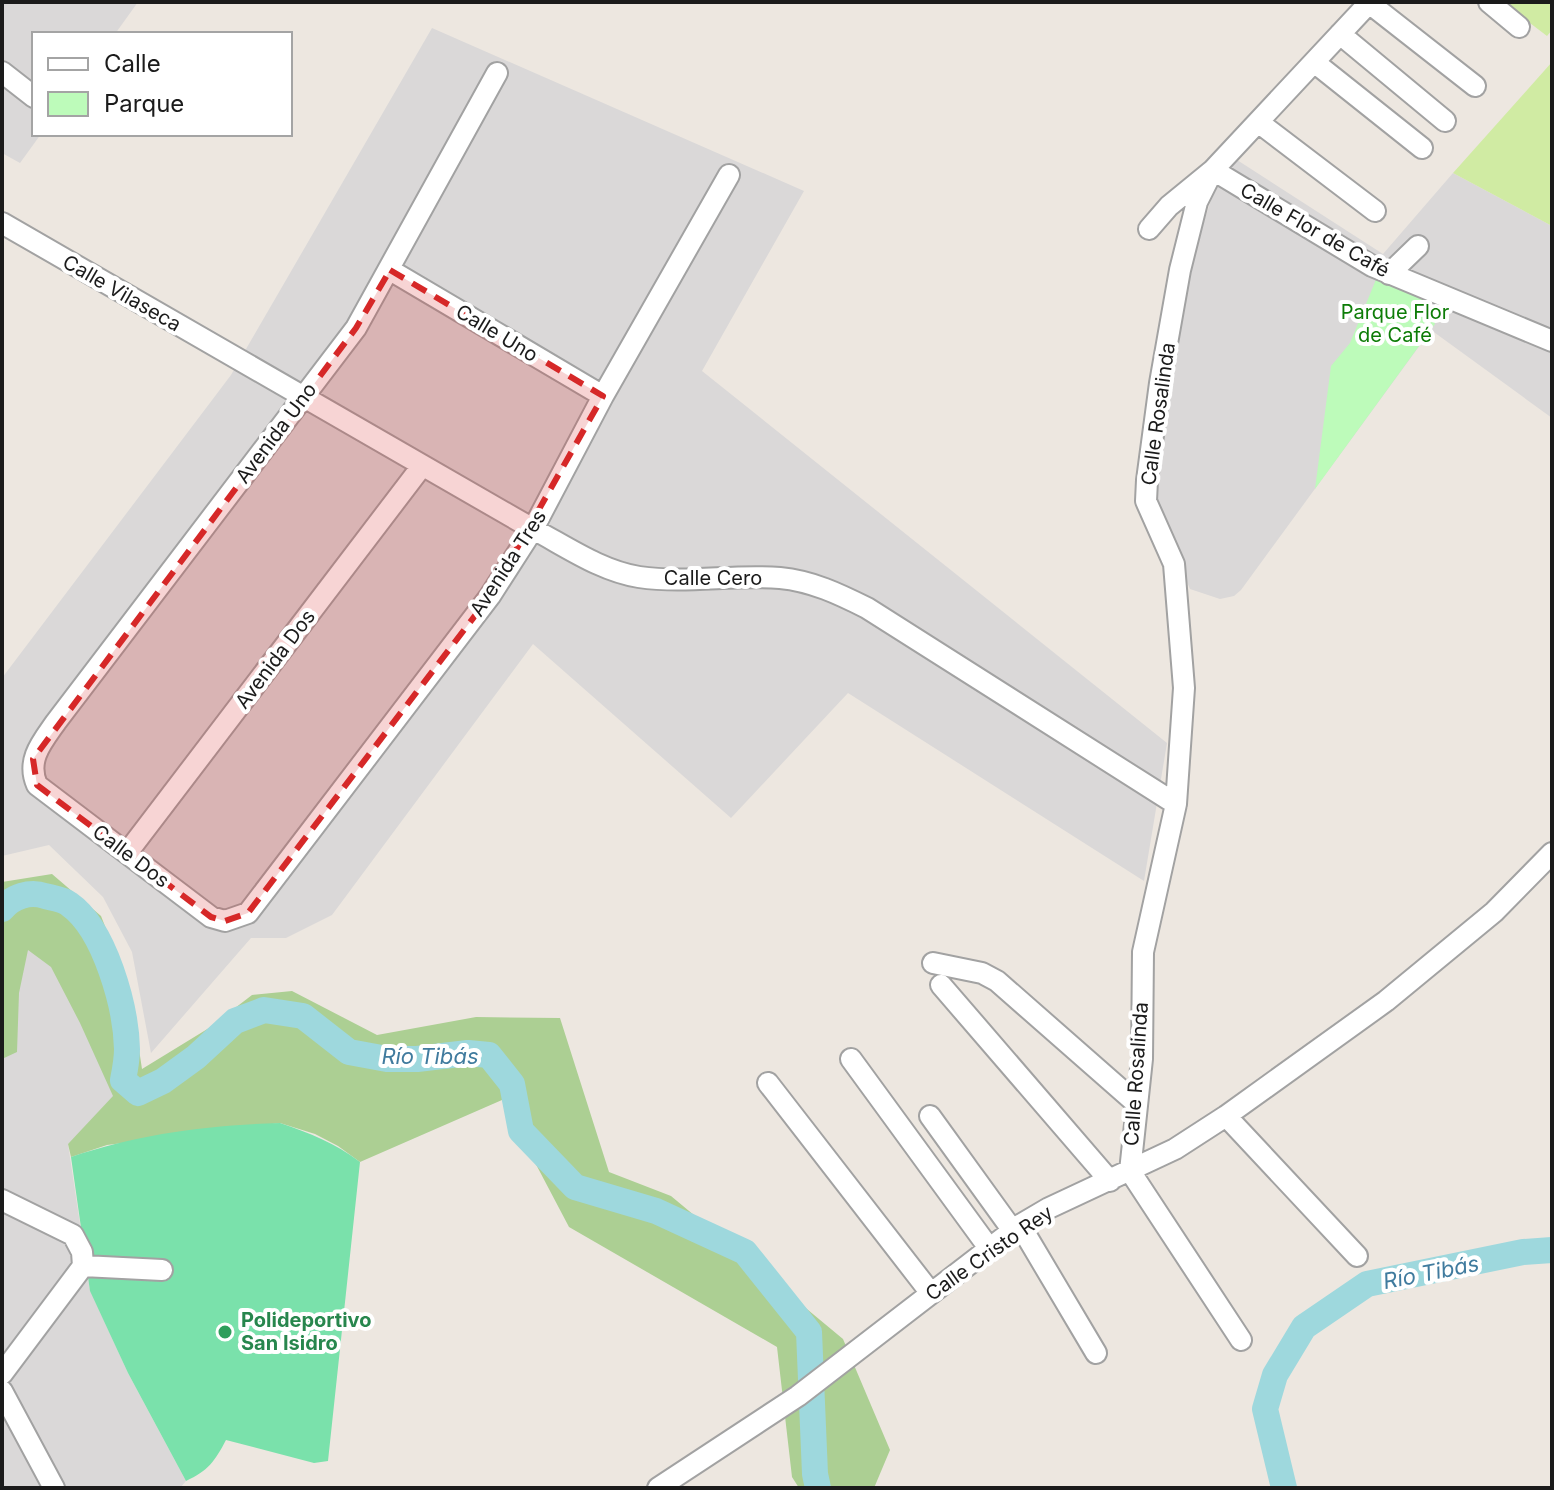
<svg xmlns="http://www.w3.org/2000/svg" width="1554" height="1490" viewBox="0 0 1554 1490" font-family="Inter,sans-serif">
	<rect width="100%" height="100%" fill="#ede7e0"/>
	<path fill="#dad8d8" d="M 2,2 L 138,2 L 115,34 L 34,34 L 34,134 L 41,134 L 20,163 L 2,153 Z
		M 432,28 L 804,191 L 702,371 L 1167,743 L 1144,881 L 848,693 L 731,818 L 533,644 L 332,915 L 286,938 L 251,938 L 151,1053 L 132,952 L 103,897 L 49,845 L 2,856 L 2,678 L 231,375 Z
		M 1234,158 L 1383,254 L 1453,173 L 1552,226 L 1552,418 L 1431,330 L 1241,590 L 1234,596 L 1220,599 L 1190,589 L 1154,505 L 1152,495 L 1191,261 L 1213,194 Z
		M 29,908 L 110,1050 L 114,1105 L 68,1144 L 90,1290 L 128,1373 L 186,1481 L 180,1488 L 2,1488 L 2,954 Z"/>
	<path fill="#d0eba3" d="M 1502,2 L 1552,2 L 1552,30 L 1547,36 Z
		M 1552,62 L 1552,226 L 1453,173 Z"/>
	<path fill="#accf93" d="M 52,874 L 101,916 L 130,990 L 142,1069 L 209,1028 L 252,995 L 292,991 L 377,1035 L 476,1017 L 560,1018 L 609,1172 L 671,1196 L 843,1339 L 890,1450 L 874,1488 L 799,1488 L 792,1477 L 777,1347 L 569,1227 L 502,1100 L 360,1162 L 338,1146 L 315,1134 L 280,1123 L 107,1145 L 71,1157 L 68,1144 L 113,1096 L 80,1023 L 51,967 L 28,950 L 19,993 L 17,1052 L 2,1059 L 2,882 Z"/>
	<path fill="#bdfbba" d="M 1377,277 L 1426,297 L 1435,324 L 1315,489 L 1331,366 L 1350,343 Z"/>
	<path fill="#7ae1ab" d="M 280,1123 C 310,1133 335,1143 360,1162 L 328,1461 L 314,1463 L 226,1440 C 215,1461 208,1471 186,1481 L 128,1373 L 90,1291 L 71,1157 C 138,1134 209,1125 280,1123 Z"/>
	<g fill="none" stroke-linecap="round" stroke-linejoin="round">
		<path stroke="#9ed8dd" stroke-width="26" d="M 2,909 C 13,896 30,891 45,896 C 52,898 63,899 69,904 C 105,929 126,1007 127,1049 C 127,1059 125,1070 123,1080 L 138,1093 L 163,1081 L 196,1057 L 235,1021 L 264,1010 L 303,1016 L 349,1052 L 387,1059 L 417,1059 L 468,1053 L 489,1055 L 512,1084 L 521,1131 L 575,1187 L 656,1211 L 745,1252 L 809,1332 L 815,1474 L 818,1488
			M 1284,1488 L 1265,1409 L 1275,1375 L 1304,1327 L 1367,1284 L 1523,1252 L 1552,1250"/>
		<g stroke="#a2a2a2" stroke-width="24">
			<path id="minor" d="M 1489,2 L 1519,27
				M 1369,3 L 1475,86
				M 1340,34 L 1445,121
				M 1314,62 L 1422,148
				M 2,72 L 34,97
				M 497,73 L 356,328 L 56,722 C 42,742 26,760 37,785 L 211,917 L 225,921 L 248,913 L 490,596 L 533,529 L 603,396 L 729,175
				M 1258,122 L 1375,211
				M 2,223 L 533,529 C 567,547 601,571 639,577 C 686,584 734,574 780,578 C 812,581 839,594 867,608 L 1176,804
				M 1149,229 L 1169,206 L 1213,170 L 1372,266 L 1552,341
				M 390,270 L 603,396
				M 1389,274 L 1418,246
				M 127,853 L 422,466
				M 933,963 L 982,973 L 997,981 L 1136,1103
				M 941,985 L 1110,1181
				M 851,1059 L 989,1248
				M 768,1083 L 930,1292
				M 930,1116 L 1013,1231
				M 1226,1116 L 1357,1256
				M 2,1200 L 73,1235 L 82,1252 L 83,1266 L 2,1374
				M 1020,1225 L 1096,1353
				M 83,1266 L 162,1270
				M 1241,1340 L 1130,1171 L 1142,1059 L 1143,952 L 1176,804 L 1184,688 L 1174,564 L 1146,501 L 1147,480 L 1160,383 L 1180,270 L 1197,202 L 1213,170 L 1370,2
				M 2,1391 L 54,1488
				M 658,1488 L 798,1396 L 1020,1225 L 1049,1208 L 1175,1149 L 1226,1116 L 1386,1001 L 1494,912 L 1552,853"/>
		</g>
		<use href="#minor" stroke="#fff" stroke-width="20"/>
	</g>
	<path fill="#d62828" fill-opacity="0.2" stroke="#d62828" stroke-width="6" stroke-dasharray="16 10" stroke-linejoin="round" d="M 390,270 L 603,396 L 490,596 L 248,913 L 225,921 L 211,917 L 37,785 L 33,759 L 356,328 Z"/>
	<circle fill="#2e9e5b" stroke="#fff" stroke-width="3" cx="225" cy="1332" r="8"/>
	<g text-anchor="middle" stroke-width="8" stroke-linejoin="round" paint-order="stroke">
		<g font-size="20" fill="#1b1b1b" stroke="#fff">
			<text transform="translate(1315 230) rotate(30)" y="7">Calle Flor de Café</text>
			<text transform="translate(122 293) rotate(30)" y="7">Calle Vilaseca</text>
			<text transform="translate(497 333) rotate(31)" y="7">Calle Uno</text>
			<text transform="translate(1158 414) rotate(-82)" y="7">Calle Rosalinda</text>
			<text transform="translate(276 433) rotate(-53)" y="7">Avenida Uno</text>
			<text transform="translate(508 563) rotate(-57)" y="7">Avenida Tres</text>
			<text x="713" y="585">Calle Cero</text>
			<text transform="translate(275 659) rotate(-53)" y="7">Avenida Dos</text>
			<text transform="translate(131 856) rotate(37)" y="7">Calle Dos</text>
			<text transform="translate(1136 1074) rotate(-86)" y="7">Calle Rosalinda</text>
			<text transform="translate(989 1253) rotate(-35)" y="7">Calle Cristo Rey</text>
		</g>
		<g font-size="20" fill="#0d7c07" stroke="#fff">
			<text x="1395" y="319">Parque Flor<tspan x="1395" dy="23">de Café</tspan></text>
		</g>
		<g font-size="20" font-weight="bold" fill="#27864d" stroke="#fff" text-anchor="start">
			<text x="241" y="1327">Polideportivo<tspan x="241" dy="23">San Isidro</tspan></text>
		</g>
		<g font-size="22" font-style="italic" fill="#407b9e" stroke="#fff">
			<text x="430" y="1064">Río Tibás</text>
			<text transform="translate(1431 1272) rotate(-11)" y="8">Río Tibás</text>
		</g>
	</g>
	<rect width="1554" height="1490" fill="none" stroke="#1b1b1b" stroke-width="8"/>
	<rect x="32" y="32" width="260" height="104" fill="#ffffff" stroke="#a4a4a4" stroke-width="2"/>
	<rect x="48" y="58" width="40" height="12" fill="#ffffff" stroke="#a4a4a4" stroke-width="2"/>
	<text x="104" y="72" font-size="24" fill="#1b1b1b">Calle</text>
	<rect x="48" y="92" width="40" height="24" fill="#bdfbba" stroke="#a4a4a4" stroke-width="2"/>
	<text x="104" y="112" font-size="24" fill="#1b1b1b">Parque</text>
</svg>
